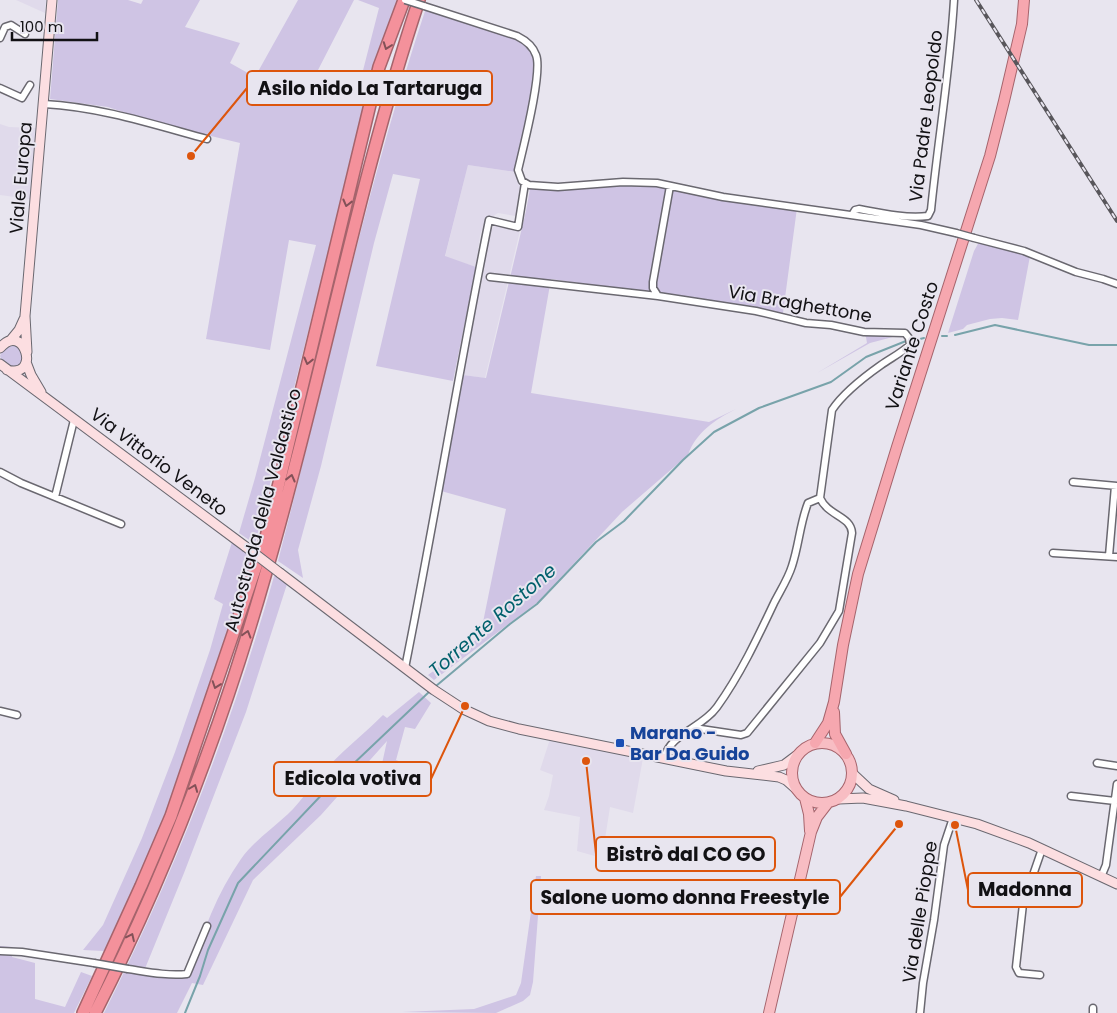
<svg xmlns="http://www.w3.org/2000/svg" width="1117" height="1013" viewBox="0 0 1117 1013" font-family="Poppins,sans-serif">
	<rect width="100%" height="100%" fill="#e8e5ef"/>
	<path fill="#e0daeb" d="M 16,0 L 46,0 L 45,13 Z
		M 0,124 L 9,127 L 36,128 L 30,199 L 0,195 Z
		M 468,165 L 516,172 L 517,177 L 522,186 L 518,209 L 515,216 L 498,213 L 487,220 L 483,226 L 480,235 L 476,267 L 445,257 Z
		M 523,218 L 485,378 L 463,375 L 491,230 L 497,223 L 513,224 L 520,223 Z
		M 550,739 L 643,758 L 633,813 L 610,807 L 602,858 L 577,851 L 580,817 L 544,810 L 549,796 L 553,775 L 540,770 Z"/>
	<path fill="#cfc4e4" d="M 58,0 L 128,0 L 141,4 L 143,0 L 200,0 L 185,27 L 240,43 L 230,63 L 255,77 L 298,0 L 354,0 L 318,70 L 359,86 L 379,8 L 358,0 L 401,0 L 344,196 L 312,316 L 255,544 L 239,533 L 255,478 L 316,245 L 289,240 L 270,350 L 206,339 L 240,143 L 153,122 L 108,107 L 50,99 Z
		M 426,8 L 522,41 L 533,53 L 536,70 L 516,172 L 468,165 L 445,256 L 476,267 L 453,381 L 376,366 L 420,179 L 393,174 L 374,243 L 321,466 L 298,550 L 303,578 L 278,561 C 326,376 366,189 426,8 Z
		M 613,184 L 654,185 L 797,208 L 783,313 L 551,279 L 531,393 L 709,422 L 736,409 C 716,419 696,432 688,455 L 622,512 L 538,602 L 434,680 L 428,675 L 480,637 L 506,509 L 441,491 L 447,448 L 463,375 L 486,378 L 526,211 L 530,189 L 583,188 Z
		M 979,242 L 1030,256 L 1018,320 L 1002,318 L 990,319 L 967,325 L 963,329 L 948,333 L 974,251 Z
		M 858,328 L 905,330 L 908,333 L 870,343 L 817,373 L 867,343 L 866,337 Z
		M 14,344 L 23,350 L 22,364 L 13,368 L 3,363 L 0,356 L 3,349 Z
		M 232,542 L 252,556 C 232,623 211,690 188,755 C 164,822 134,887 104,951 L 83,950 L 103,925 L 142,838 L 175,752 L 210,650 L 223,604 L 214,599 Z
		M 275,573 L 288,581 L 246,712 L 184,873 L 144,971 L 166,973 L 191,970 C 203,931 217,893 241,859 C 254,841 272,829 288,814 C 302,801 312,784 325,770 C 343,750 364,734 383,715 L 387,718 L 419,692 L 431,703 L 415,729 L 405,727 L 396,760 L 415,768 L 410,788 L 378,782 L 387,741 L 321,815 L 253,880 L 203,985 L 192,983 L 177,1013 L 104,1013 C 175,872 232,725 275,573 Z
		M 536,876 L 541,876 L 533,982 L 530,995 L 523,1001 L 496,1013 L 402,1012 L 474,1009 L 516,995 L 521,983 Z
		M 0,946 L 13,947 L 12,957 L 35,963 L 35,999 L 65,1007 L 81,972 L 92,976 L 74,1013 L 0,1013 Z"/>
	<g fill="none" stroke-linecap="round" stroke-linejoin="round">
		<path stroke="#78a3aa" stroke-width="2" d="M 955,335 L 995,325 L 1089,345 L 1117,345
			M 942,336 L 947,336
			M 920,339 L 924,338
			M 436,686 L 510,624 L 537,604 L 596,542 L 624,521 L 683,460 L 714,432 L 759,408 L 831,382 L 866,357 L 906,341
			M 185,1013 L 200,976 L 208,950 L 238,883 L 330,786 L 430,691"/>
		<g stroke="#6a6870" stroke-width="9">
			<path id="minor" d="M 424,6 L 517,36 C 525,40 533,46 536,55 C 543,72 523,148 518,170 L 522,181 L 529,185 L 558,187 L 623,182 L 657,183 L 723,197 L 921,225 L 956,233
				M 0,38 L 5,27 L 11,25 L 25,34
				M 0,88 L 22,98 L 30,85
				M 44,104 C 100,107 152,124 207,139
				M 670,186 L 653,282 L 653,288 L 658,296 L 756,311 L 806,323 L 831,325 L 864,332 L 905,333 L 909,338 L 910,345 C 901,353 891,358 881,365 C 864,377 844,392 832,410 L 820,498 C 828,516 851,516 852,533 L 839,611 L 820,643 L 747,733 L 741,735 L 694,728
				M 852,215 L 855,210 L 859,209 C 880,213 907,219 928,216 L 931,210 C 938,140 950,70 954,0
				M 974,238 L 1024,251 L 1076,272 L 1103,279 L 1117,284
				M 490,277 L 658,296
				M 0,472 L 21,483 L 121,524
				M 1073,482 L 1117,486
				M 55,497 L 74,420
				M 1053,553 L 1117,557
				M 1109,556 L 1115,486
				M 405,668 C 435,519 459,369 489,220 L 518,227 L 525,183
				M 0,711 L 17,715
				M 664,758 C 671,733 702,728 717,707 C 740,675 757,639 774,603 C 780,591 788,579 792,566 C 799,545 800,523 808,503 L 820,498
				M 1097,763 L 1117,766
				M 1071,796 L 1115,801
				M 1101,877 L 1106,865 L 1117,784
				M 0,951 L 22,952 L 94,963
				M 128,969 C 148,972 167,976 187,974 L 207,926
				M 1040,975 L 1019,973 L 1016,967 L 1023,904 L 1042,849
				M 920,1013 L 923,983 L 934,920 L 944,845 L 953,818
				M 1093,1013 L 1093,1008"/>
		</g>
		<g stroke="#6a6870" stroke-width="11">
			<path id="secondary" d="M 10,341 L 19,330 L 24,319
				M 0,348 C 24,320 42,379 7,370
				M 27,352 L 25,316 L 52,0
				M 26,362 L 31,375 L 41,392
				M 0,364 L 246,547
				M 280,573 L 434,690 L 463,709 L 489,721 L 519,729 L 726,771 L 779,777 L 786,780 L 795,788
				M 758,771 L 784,765 L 796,756
				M 853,774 L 869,789 L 894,800
				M 839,799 L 863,798 L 906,806 L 977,824 L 1029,843 L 1117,884"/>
		</g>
		<g stroke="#a5646c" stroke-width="12">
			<path id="primary" d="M792 773a30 30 0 1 1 60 0a30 30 0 1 1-60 0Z
				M 805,798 L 809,814 L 810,831
				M 769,1013 L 811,832 L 817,817 L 827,804"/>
		</g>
		<g stroke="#a5646c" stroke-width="12">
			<path id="trunk" d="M 834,712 L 835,734 L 846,754
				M 815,743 L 828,723 L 834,702 L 843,645 L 858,574 L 897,447 L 990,156 L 1004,101 L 1022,24 L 1024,0"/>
		</g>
		<g stroke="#a5646c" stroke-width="14">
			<path id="motorway" d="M 83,1013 L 141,886 L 171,816 L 266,537 L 379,67 L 404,0
				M 95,1013 C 167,872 224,721 267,569 C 322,380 357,186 419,0"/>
		</g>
		<use href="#minor" stroke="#fff" stroke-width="6"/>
		<use href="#secondary" stroke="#fcdee1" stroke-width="9"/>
		<use href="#primary" stroke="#f8bdc3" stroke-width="10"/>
		<use href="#trunk" stroke="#f6a7af" stroke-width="10"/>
		<use href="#motorway" stroke="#f4919b" stroke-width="11"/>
		<g stroke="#58565b" stroke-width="4">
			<path id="rail" d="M 976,0 L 1117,221"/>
		</g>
		<use href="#rail" stroke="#e8e5ef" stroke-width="2" stroke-dasharray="5.5" stroke-linecap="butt"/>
		<g stroke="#6a6870" stroke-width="9" stroke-linecap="butt">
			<path id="minor-bridge" d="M 405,0 L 424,6
				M 956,233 L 974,238
				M 94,963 L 128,969"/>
		</g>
		<g stroke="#6a6870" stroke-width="11" stroke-linecap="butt">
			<path id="secondary-bridge" d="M 246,547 L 280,573"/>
		</g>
		<use href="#minor-bridge" stroke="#fff" stroke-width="6"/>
		<use href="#secondary-bridge" stroke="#fcdee1" stroke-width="9"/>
	</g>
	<defs><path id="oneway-chevron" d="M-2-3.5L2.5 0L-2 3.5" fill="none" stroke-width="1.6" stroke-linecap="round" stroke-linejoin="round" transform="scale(1.25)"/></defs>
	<g stroke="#835158">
		<use href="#oneway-chevron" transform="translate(387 46) rotate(110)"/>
		<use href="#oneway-chevron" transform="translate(347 203) rotate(104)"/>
		<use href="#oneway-chevron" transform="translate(308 361) rotate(104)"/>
		<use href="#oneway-chevron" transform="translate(291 478) rotate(-76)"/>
		<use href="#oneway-chevron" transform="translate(247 634) rotate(-73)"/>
		<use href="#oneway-chevron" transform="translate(216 685) rotate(109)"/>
		<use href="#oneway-chevron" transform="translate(194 788) rotate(-69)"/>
		<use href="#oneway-chevron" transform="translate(131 937) rotate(-65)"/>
	</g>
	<rect fill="#1a4fb4" stroke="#e8e5ef" stroke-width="2" x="615" y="738" width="10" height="10" rx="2.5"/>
	<g text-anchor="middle" stroke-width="4" stroke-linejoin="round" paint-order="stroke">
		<g font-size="18" fill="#121114" stroke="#e8e5ef">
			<text transform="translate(926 116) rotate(-83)" y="6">Via Padre Leopoldo</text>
			<text transform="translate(21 178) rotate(-85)" y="6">Viale Europa</text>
			<text transform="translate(800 304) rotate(10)" y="6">Via Braghettone</text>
			<text transform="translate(912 346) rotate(-72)" y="6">Variante Costo</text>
			<text transform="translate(159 462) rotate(37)" y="6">Via Vittorio Veneto</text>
			<text transform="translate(263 510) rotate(-75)" y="6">Autostrada della Valdastico</text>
			<text transform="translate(920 912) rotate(-81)" y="6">Via delle Pioppe</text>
		</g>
		<g font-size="18" font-weight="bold" fill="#164399" stroke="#e8e5ef" text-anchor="start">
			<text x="630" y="739">Marano -<tspan x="630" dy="21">Bar Da Guido</tspan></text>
		</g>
		<g font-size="19" font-style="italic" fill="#00606c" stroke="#e8e5ef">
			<text transform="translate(492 620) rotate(-41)" y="7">Torrente Rostone</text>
		</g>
	</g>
	<path fill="none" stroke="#dd550c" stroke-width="2" d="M191 156L247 88M465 706L431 779M586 761L596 854M955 825L968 890M899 824L840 897"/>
	<g fill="#dd550c" stroke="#e8e5ef" stroke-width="2">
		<circle cx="191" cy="156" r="5"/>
		<circle cx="465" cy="706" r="5"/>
		<circle cx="586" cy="761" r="5"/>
		<circle cx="955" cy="825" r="5"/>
		<circle cx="899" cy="824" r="5"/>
	</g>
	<g fill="#e8e5ef" stroke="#dd550c" stroke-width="2">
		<rect x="247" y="71" width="245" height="34" rx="5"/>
		<rect x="274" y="762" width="157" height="34" rx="5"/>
		<rect x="596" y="837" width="179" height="34" rx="5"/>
		<rect x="968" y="873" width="114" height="34" rx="5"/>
		<rect x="531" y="880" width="309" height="34" rx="5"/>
	</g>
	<g font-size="19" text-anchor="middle" font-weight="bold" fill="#121114">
		<text x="370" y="95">Asilo nido La Tartaruga</text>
		<text x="353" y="785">Edicola votiva</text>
		<text x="686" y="861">Bistrò dal CO GO</text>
		<text x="1025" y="896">Madonna</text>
		<text x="685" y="904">Salone uomo donna Freestyle</text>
	</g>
	<path d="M12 32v8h85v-8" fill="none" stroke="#121114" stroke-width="2.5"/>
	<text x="20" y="32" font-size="15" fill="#121114" stroke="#e8e5ef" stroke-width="4" paint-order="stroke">100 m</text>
</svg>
